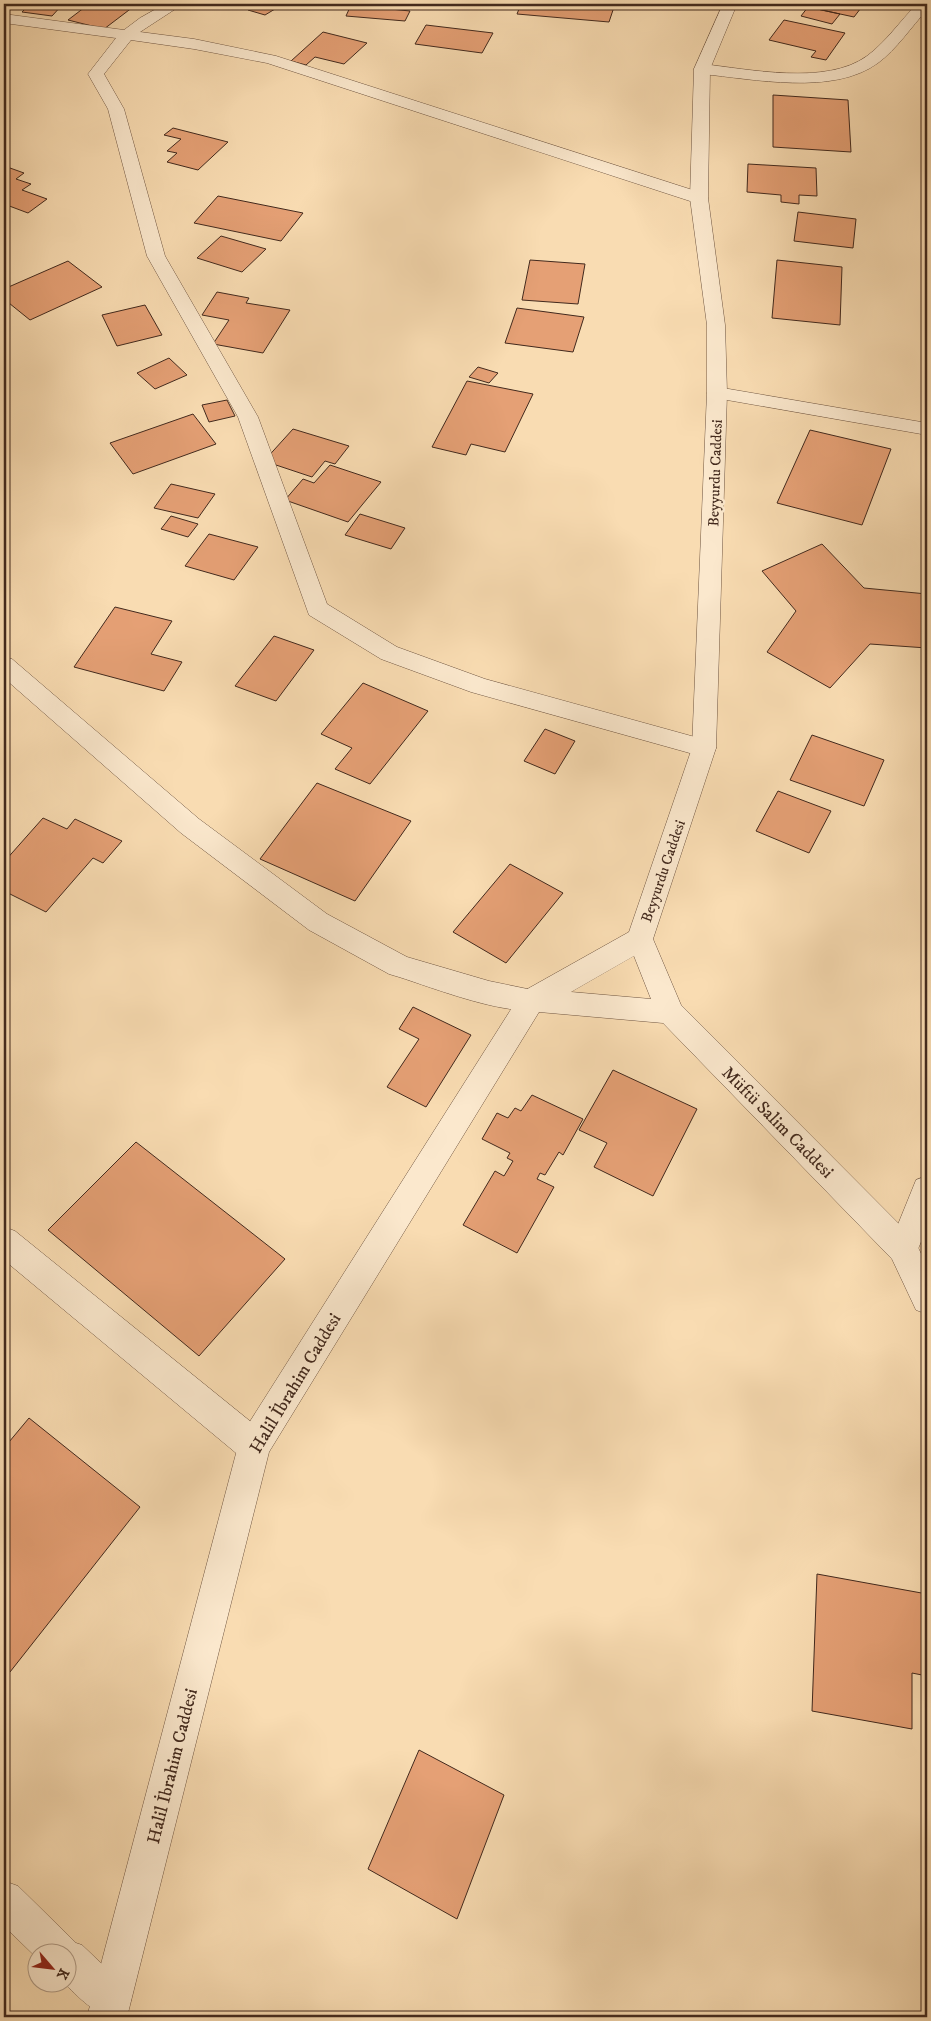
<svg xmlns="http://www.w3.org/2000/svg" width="931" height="2021" viewBox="0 0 931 2021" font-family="'IM FELL DW Pica',serif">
	<rect width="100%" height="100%" fill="#f9dcb2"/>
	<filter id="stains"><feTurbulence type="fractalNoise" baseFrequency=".004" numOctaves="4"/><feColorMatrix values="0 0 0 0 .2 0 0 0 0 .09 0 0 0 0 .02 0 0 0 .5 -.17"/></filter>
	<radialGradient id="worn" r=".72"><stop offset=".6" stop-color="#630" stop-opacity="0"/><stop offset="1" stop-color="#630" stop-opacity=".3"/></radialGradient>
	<path fill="#e5a075" stroke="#42291d" d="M 30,4 L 63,4 L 52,16 L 22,12 Z
		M 89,4 L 121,4 L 133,7 L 104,29 L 68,20 Z
		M 247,4 L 259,4 L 275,9 L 265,15 L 248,10 L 254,6 Z
		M 521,4 L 615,4 L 609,22 L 517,14 Z
		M 811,4 L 864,4 L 854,17 L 808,7 Z
		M 351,5 L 410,11 L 405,21 L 346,16 Z
		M 808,7 L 840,14 L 832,24 L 801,16 Z
		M 784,20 L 845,33 L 826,60 L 811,57 L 816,51 L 769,40 Z
		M 426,25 L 493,33 L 482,53 L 415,44 Z
		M 323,32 L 367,43 L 344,64 L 315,57 L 306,65 L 291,61 Z
		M 773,95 L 848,100 L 851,152 L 773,147 Z
		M 173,128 L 228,142 L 198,170 L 167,162 L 177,153 L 167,151 L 181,139 L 164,135 Z
		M 748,164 L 816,168 L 817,196 L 799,195 L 799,204 L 781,202 L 781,195 L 747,192 Z
		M 10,168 L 24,173 L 16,179 L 31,184 L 22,190 L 47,199 L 28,213 L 4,204 L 4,172 Z
		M 218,196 L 303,213 L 281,241 L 194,223 Z
		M 798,212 L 856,219 L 853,248 L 794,241 Z
		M 221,236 L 266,249 L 242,272 L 197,258 Z
		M 530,260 L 585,264 L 578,304 L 522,300 Z
		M 777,260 L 842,267 L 840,325 L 772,318 Z
		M 68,261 L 102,287 L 30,320 L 4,299 L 4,289 Z
		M 217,292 L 249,298 L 246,303 L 290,310 L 263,353 L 213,344 L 229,320 L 202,315 Z
		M 145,305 L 162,335 L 117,346 L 102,315 Z
		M 517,308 L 584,317 L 573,352 L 505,343 Z
		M 169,358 L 187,375 L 155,389 L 137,373 Z
		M 478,367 L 498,373 L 489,383 L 469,377 Z
		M 467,381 L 533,394 L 505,452 L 471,444 L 466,455 L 432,447 Z
		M 227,400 L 235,416 L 209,422 L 202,405 Z
		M 193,414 L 216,444 L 133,474 L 110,443 Z
		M 293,429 L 349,446 L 335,464 L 325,461 L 312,477 L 264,461 Z
		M 810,430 L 891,449 L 862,525 L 777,503 Z
		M 330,465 L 381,482 L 348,522 L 285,500 L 303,479 L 314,483 Z
		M 171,484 L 215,494 L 198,518 L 154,508 Z
		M 360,514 L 405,528 L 391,549 L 345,535 Z
		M 171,516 L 198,524 L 188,537 L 161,529 Z
		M 209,534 L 258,547 L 234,580 L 185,566 Z
		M 822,544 L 864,588 L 927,594 L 927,648 L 870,644 L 830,688 L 767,652 L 796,611 L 762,571 Z
		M 115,607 L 172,621 L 151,654 L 182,662 L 164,691 L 74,667 Z
		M 274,636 L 314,650 L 276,701 L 235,686 Z
		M 363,683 L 428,711 L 370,784 L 335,769 L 352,748 L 321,734 Z
		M 545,729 L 575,741 L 555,774 L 524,761 Z
		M 812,735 L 884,760 L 864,806 L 790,780 Z
		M 317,783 L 411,821 L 355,901 L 260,859 Z
		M 778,791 L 831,811 L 809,853 L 756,831 Z
		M 43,818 L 67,829 L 75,819 L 122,841 L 103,863 L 93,858 L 46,912 L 4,891 L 4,862 Z
		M 510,864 L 563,893 L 506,963 L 453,932 Z
		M 413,1007 L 471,1035 L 426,1107 L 387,1087 L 419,1039 L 399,1029 Z
		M 613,1070 L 697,1109 L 653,1196 L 594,1167 L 607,1143 L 579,1130 Z
		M 532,1095 L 583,1119 L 563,1155 L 559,1152 L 545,1175 L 540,1173 L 537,1179 L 554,1187 L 517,1253 L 463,1225 L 495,1171 L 504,1176 L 513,1161 L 507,1158 L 510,1153 L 482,1139 L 497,1113 L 508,1118 L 515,1108 L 521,1111 Z
		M 136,1142 L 285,1259 L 199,1356 L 48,1230 Z
		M 29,1418 L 140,1507 L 10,1672 L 4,1667 L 4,1448 Z
		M 817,1574 L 927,1594 L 927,1676 L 912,1673 L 912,1729 L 812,1711 Z
		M 419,1750 L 504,1795 L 457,1919 L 368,1869 Z"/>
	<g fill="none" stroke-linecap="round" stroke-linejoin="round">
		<g stroke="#705642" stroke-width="1">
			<path id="minor" d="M 165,4 L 183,4 L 140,32 L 194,39 L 276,56 L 705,194 L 708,198 L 705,202 L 699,203 L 693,202 L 267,63 L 194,49 L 131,40 L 104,74 L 124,109 L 165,256 L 258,417 L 327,604 L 397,647 L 485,679 L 713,742 L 716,748 L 713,754 L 704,757 L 471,692 L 381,659 L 309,615 L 238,417 L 147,256 L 108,109 L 88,74 L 116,38 L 4,23 L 4,14 L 124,30 L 140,18 Z
				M 917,4 L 927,4 L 927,10 C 911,27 897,49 878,63 C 833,96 754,79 702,74 L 696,72 L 694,69 L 696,66 L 702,64 C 749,69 826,86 867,56 C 886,42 900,21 917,4 Z
				M 717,387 L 927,423 L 927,435 L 710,397 L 707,393 L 710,389 Z
				M 4,657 L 12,659 L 199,819 L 327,914 L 407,957 L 489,981 L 542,992 L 546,1000 L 542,1008 C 512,1019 431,987 399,977 L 389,974 L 309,930 L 181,833 L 4,678 Z
				M 927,1176 L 927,1227 L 914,1259 L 903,1263 L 892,1259 L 888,1249 L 916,1180 Z
				M 4,1227 L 15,1231 L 266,1434 L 270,1446 L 266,1458 L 254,1462 L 242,1458 L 4,1260 Z
				M 4,1881 L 18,1886 L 76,1943 L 82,1945 L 125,1986 L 131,2000 L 125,2014 C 99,2021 82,2000 65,1984 L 68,1984 L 68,1954 L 38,1954 L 38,1959 L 4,1926 Z"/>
		</g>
		<g stroke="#705642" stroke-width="1">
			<path id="tertiary" d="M 723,4 L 737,4 L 710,69 L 708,198 L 725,325 L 727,393 L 716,748 L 653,939 L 681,1005 L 914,1239 L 927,1266 L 927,1314 L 916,1310 L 892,1259 L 663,1023 L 539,1012 L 269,1452 L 127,2017 L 87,2017 L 238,1446 L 242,1434 L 522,992 L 629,932 L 692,748 L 707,393 L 707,325 L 690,198 L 694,69 ZM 634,956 L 651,999 L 571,992 Z"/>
		</g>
		<use href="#minor" fill="#fbe8cd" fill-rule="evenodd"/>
		<use href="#tertiary" fill="#fbe8cd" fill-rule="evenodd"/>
	</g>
	<g text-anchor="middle" stroke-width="5" stroke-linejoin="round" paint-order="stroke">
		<g font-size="15" fill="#42291d" stroke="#fbe8cd">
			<text transform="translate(715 473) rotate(-88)" y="5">Beyyurdu Caddesi</text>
			<text transform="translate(663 871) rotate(-71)" y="5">Beyyurdu Caddesi</text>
		</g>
		<g font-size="18" fill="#42291d" stroke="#fbe8cd">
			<text transform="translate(778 1122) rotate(45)" y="6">Müftü Salim Caddesi</text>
			<text transform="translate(295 1383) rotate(-59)" y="6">Halil İbrahim Caddesi</text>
			<text transform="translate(172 1766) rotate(-76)" y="6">Halil İbrahim Caddesi</text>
		</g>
	</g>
	<rect width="931" height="2021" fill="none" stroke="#f9dcb2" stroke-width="20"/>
	<rect x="5" y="5" width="921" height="2011" fill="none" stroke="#42291d" stroke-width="2.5"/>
	<rect x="10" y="10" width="911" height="2001" fill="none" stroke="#42291d"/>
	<g transform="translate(52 1968) rotate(118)"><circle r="24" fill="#fbe8cd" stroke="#b19c87"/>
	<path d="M0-4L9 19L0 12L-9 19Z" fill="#8f2418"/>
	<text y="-8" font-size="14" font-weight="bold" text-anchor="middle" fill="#42291d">K</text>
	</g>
	<rect width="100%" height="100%" filter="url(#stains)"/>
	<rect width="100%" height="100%" fill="url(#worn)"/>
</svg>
